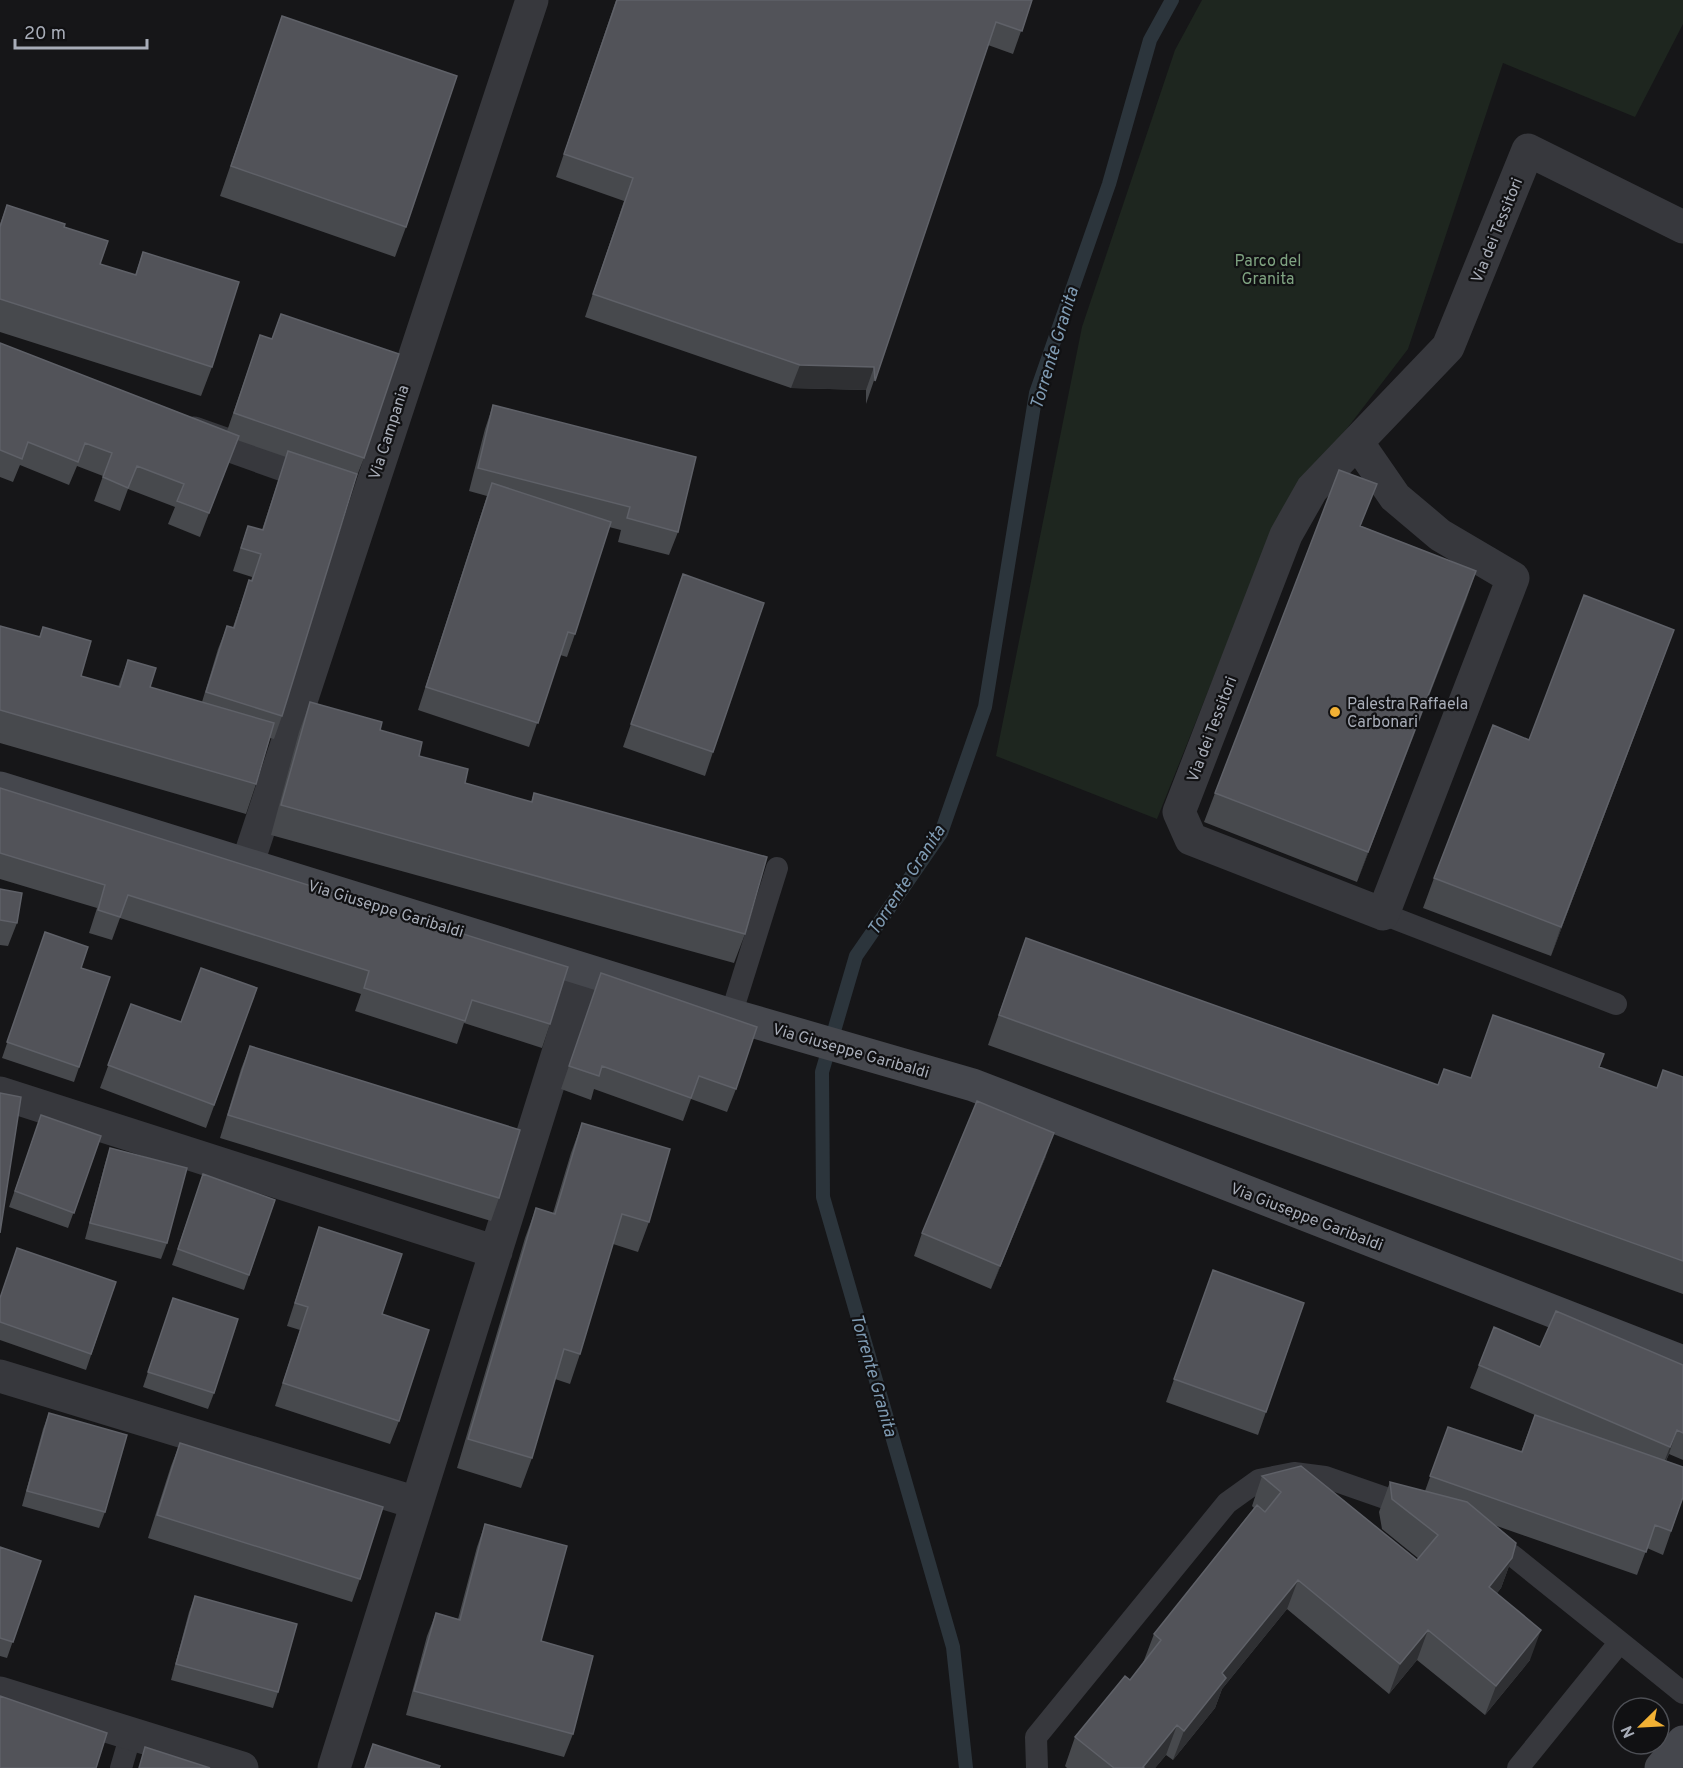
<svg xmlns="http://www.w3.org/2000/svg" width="1683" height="1768" viewBox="0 0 1683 1768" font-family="Overpass,sans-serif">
	<rect width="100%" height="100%" fill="#161618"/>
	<path fill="#1e261f" d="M 1202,0 L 1683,0 L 1683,24 L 1635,117 L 1503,63 L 1408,349 L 1276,521 L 1157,819 L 996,756 L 1082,327 L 1175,50 Z"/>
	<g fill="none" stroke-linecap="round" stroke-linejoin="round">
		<path stroke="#2c353c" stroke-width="14" d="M 966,1768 L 953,1647 L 823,1197 L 822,1072 L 856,956 L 941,833 L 985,707 L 1036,393 L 1109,184 L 1150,40 L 1172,0"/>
		<path stroke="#37383d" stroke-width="22" d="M 1383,914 L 1616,1004
			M 731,1015 L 777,868
			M 1488,1541 L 1513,1556 L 1620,1642
			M 121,1768 L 131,1734
			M 1037,1768 L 1036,1737 L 1227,1503 L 1259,1480 L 1294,1473 L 1325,1477 L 1414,1508
			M 1518,1768 L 1620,1642 L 1683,1693"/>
		<path stroke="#37383d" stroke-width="33" d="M 194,433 L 326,480
			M 1357,442 L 1395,497 L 1440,535 L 1513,578 L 1383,914 L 1191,839 L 1179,812 L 1286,535 L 1312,489 L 1448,347 L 1528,150 L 1683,227
			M 247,865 L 532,0
			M 0,1093 L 496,1252
			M 0,1376 L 417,1503
			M 0,1693 L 242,1768
			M 334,1768 L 584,970"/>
		<path stroke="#45474d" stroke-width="33" d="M 0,788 L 731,1015 L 973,1085 L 1683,1362
			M 1661,1768 L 1683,1742"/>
	</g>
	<path fill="#47494d" d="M 616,0 L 1032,0 L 1013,54 L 988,45 L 866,404 L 866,390 L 791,388 L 585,317 L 624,201 L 556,177 Z
		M 282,16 L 406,227 L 395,257 L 220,196 Z
		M 7,205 L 64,227 L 100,264 L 135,275 L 143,252 L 212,367 L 201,396 L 0,332 L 0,224 Z
		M 281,314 L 364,458 L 355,481 L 282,716 L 274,739 L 270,738 L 256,784 L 246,814 L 0,743 L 0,626 L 39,637 L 43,627 L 81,676 L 118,687 L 128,660 L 150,687 L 202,702 L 218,649 L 227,626 L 233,627 L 249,580 L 251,581 L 252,577 L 233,571 L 240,549 L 248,526 L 262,530 L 286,457 L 237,440 L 200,537 L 168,524 L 175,507 L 128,489 L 120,511 L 94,501 L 103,476 L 77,466 L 69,485 L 20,465 L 13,482 L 0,477 L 0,343 L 227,431 L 260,335 L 272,339 Z
		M 493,405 L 678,532 L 669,555 L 618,542 L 621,530 L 609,527 L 575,634 L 567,657 L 560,655 L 529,747 L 418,710 L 487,496 L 469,491 L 485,429 Z
		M 1361,526 L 1476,571 L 1357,882 L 1204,822 L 1215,793 Z
		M 675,597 L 713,752 L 705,776 L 623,747 Z
		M 1663,660 L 1551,956 L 1423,908 L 1434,878 L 1529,740 Z
		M 310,702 L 380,730 L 419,756 L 465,783 L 531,802 L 534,793 L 745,934 L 734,963 L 271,835 L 299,732 Z
		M 0,788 L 550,1024 L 542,1048 L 464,1023 L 457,1044 L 355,1011 L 361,994 L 120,918 L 112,940 L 89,933 L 97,908 L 0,879 Z
		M 0,889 L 17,923 L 8,946 L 0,945 Z
		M 45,932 L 81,968 L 110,977 L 74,1082 L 2,1058 Z
		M 1026,938 L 1438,1085 L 1470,1078 L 1599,1067 L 1657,1088 L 1683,1077 L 1683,1294 L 988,1045 Z
		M 601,973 L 736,1089 L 727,1112 L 691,1099 L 683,1121 L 594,1089 L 591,1100 L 561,1089 Z
		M 257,988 L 206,1128 L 100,1088 L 131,1004 L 181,1022 Z
		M 250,1046 L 499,1198 L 491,1221 L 220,1138 L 241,1069 Z
		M 41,1115 L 101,1136 L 68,1228 L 9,1207 Z
		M 582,1123 L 649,1222 L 638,1252 L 613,1244 L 580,1354 L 570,1384 L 555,1379 L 532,1458 L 521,1488 L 457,1468 L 525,1238 L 536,1208 L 553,1213 L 571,1153 Z
		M 110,1148 L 167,1243 L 161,1259 L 85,1239 L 105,1164 Z
		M 1046,1156 L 991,1289 L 914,1256 L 922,1233 Z
		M 203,1174 L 275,1200 L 244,1290 L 172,1265 Z
		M 319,1227 L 399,1421 L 390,1444 L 275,1406 L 300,1330 L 287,1326 Z
		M 1213,1270 L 1266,1412 L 1258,1435 L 1166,1402 Z
		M 116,1282 L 86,1370 L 0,1340 L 0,1297 Z
		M 173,1298 L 214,1393 L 208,1409 L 143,1387 Z
		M 1540,1347 L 1683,1365 L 1683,1460 L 1669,1454 L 1666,1461 L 1683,1497 L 1663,1555 L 1647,1548 L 1637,1575 L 1494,1525 L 1512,1558 L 1501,1588 L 1497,1593 L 1530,1660 L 1485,1715 L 1417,1660 L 1389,1694 L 1287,1609 L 1222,1689 L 1215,1708 L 1173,1760 L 1166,1755 L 1155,1768 L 1067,1768 L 1065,1766 L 1075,1737 L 1130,1680 L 1143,1663 L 1154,1634 L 1254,1508 L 1252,1506 L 1262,1476 L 1417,1560 L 1419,1559 L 1382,1529 L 1379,1512 L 1390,1482 L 1425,1491 L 1448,1427 L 1521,1452 L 1535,1415 L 1470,1388 L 1479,1365 Z
		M 49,1413 L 105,1512 L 99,1528 L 22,1506 L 43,1429 Z
		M 180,1443 L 360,1579 L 352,1602 L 148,1538 L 171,1466 Z
		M 485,1524 L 541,1641 L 573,1734 L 564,1757 L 406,1715 L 427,1636 L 436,1613 L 458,1619 L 477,1547 Z
		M 0,1547 L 41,1561 L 7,1658 L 0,1656 Z
		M 195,1596 L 278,1692 L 273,1708 L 171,1680 L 189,1612 Z"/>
	<path fill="#2f3033" d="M 800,365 L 874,367 L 866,390 L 791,388 Z
		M 1476,571 L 1466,601 L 1357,882 L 1368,852 Z
		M 1674,630 L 1663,660 L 1551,956 L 1561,927 Z
		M 1054,1133 L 1046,1156 L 991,1289 L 1000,1266 Z
		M 1677,1430 L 1669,1454 L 1661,1470 L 1670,1447 Z
		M 1512,1558 L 1501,1588 L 1478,1616 L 1489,1587 Z
		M 1298,1580 L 1287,1609 L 1222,1689 L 1215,1708 L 1173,1760 L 1184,1731 L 1222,1673 Z
		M 1428,1630 L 1417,1660 L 1389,1694 L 1400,1664 Z
		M 1541,1630 L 1530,1660 L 1485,1715 L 1496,1686 Z
		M 1177,1725 L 1166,1755 L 1155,1768 L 1143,1768 Z"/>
	<path fill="#525359" stroke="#5f6168" stroke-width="1.5" d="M 617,0 L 1032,0 L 1022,31 L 996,22 L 875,381 L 874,367 L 800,365 L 593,294 L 633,178 L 564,154 Z
		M 282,16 L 457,76 L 406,227 L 231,166 Z
		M 7,205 L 65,224 L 64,227 L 108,241 L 100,264 L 136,275 L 143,252 L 239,282 L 212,367 L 0,299 L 0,227 Z
		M 281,314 L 399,354 L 364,458 L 234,413 L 260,335 L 272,339 Z
		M 0,343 L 239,436 L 209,513 L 177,501 L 184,484 L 137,466 L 128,488 L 103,477 L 112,453 L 85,443 L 78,462 L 28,442 L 22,459 L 0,450 Z
		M 493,405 L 696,457 L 678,532 L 627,518 L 630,507 L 478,468 Z
		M 288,451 L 357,474 L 282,716 L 206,692 L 227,626 L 234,628 L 249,580 L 252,581 L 261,554 L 241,548 L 248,526 L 263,530 Z
		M 1339,470 L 1377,484 L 1360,526 L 1476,571 L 1368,852 L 1215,793 Z
		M 492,483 L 611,522 L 575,634 L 568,632 L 538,723 L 426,687 Z
		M 683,574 L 764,603 L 713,752 L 631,724 Z
		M 1584,595 L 1674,630 L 1561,927 L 1434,878 L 1493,725 L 1529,740 Z
		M 0,626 L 40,637 L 43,627 L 91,641 L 81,676 L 120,687 L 128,660 L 156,668 L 150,687 L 274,723 L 256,784 L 0,710 Z
		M 310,702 L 382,722 L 380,730 L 422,742 L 419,756 L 468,769 L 465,783 L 532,802 L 534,793 L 767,857 L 745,934 L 281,805 Z
		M 0,788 L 568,967 L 550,1024 L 472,1000 L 465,1021 L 364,988 L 369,971 L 128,895 L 120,917 L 98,910 L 105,885 L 0,853 Z
		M 0,889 L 22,893 L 17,923 L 0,920 Z
		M 45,932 L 88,947 L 81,968 L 110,977 L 79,1067 L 7,1042 Z
		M 1026,938 L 1438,1085 L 1444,1069 L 1471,1078 L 1493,1015 L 1604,1054 L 1599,1067 L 1657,1088 L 1663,1070 L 1683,1077 L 1683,1261 L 999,1015 Z
		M 201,968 L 257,988 L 214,1105 L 108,1065 L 131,1004 L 181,1022 Z
		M 601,973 L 757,1027 L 736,1089 L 699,1076 L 691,1098 L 602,1066 L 599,1076 L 569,1066 Z
		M 250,1046 L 520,1130 L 499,1198 L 228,1115 Z
		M 0,1093 L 21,1097 L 0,1233 Z
		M 977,1101 L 1054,1133 L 1000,1266 L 922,1233 Z
		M 41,1115 L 101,1136 L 74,1213 L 15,1191 Z
		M 582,1123 L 670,1149 L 649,1222 L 622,1214 L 580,1354 L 564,1349 L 532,1458 L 468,1439 L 536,1208 L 555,1214 Z
		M 110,1148 L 187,1168 L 167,1243 L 90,1223 Z
		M 203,1174 L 275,1200 L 249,1275 L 178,1249 Z
		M 319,1227 L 402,1254 L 382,1314 L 429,1330 L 399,1421 L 283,1383 L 308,1307 L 295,1303 Z
		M 17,1248 L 116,1282 L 91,1354 L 0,1322 L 0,1298 Z
		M 1213,1270 L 1304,1303 L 1266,1412 L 1174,1379 Z
		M 173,1298 L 238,1319 L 214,1393 L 148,1372 Z
		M 1556,1311 L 1683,1365 L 1683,1433 L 1677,1430 L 1670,1447 L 1479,1365 L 1494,1327 L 1540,1347 Z
		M 49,1413 L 127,1435 L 105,1512 L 27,1491 Z
		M 1535,1415 L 1683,1467 L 1683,1497 L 1671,1531 L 1655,1525 L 1646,1552 L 1430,1476 L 1448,1427 L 1522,1452 Z
		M 180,1443 L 383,1507 L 360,1579 L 157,1515 Z
		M 1301,1466 L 1417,1560 L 1438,1535 L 1392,1499 L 1390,1482 L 1467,1502 L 1516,1543 L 1512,1558 L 1489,1587 L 1541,1630 L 1496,1686 L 1428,1630 L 1400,1664 L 1298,1580 L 1222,1673 L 1226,1678 L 1184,1731 L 1177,1725 L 1143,1767 L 1144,1768 L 1114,1768 L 1075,1737 L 1125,1676 L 1130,1680 L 1161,1640 L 1154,1634 L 1257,1505 L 1265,1512 L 1281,1492 L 1262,1476 Z
		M 485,1524 L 567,1546 L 541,1641 L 593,1656 L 573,1734 L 414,1691 L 436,1613 L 460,1620 Z
		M 0,1547 L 41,1561 L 13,1642 L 0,1638 Z
		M 195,1596 L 297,1624 L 278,1692 L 176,1664 Z
		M 0,1696 L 107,1733 L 96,1768 L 0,1768 Z
		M 373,1744 L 440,1766 L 439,1768 L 365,1768 Z
		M 145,1747 L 210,1768 L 139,1768 Z"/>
	<circle fill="#f2b134" stroke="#111113" stroke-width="2" cx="1335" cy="712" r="6"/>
	<g text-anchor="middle" stroke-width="4.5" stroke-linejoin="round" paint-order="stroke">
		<g font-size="16" fill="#a8adb8" stroke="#111113">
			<text transform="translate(1496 230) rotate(-68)" y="6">Via dei Tessitori</text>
			<text transform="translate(388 432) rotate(-72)" y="6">Via Campania</text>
			<text transform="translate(1211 729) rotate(-69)" y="6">Via dei Tessitori</text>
			<text transform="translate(386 908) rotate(17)" y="6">Via Giuseppe Garibaldi</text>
			<text transform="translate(851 1050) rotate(16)" y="6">Via Giuseppe Garibaldi</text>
			<text transform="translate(1307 1216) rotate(21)" y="6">Via Giuseppe Garibaldi</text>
		</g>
		<g font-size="16" fill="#7fa381" stroke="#111113">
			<text x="1268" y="266">Parco del<tspan x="1268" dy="18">Granita</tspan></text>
		</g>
		<g font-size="16" fill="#a8adb8" stroke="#111113" text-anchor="start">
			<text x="1347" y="709">Palestra Raffaela<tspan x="1347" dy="18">Carbonari</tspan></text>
		</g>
		<g font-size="18" font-style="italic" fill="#7f9bb3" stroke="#111113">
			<text transform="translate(1054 348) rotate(-73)" y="6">Torrente Granita</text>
			<text transform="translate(906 880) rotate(-57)" y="6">Torrente Granita</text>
			<text transform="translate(874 1375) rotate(74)" y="6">Torrente Granita</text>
		</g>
	</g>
	<g transform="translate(1641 1726) rotate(246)"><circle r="28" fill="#111113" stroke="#4d4f55" stroke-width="1.5"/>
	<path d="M0-4.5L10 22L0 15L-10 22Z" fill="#f2b134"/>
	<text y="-9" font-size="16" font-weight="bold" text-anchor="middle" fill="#a8adb8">N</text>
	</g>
	<path d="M15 39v9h132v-9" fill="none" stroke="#a8adb8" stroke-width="3"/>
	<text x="24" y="39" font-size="18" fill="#a8adb8" stroke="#111113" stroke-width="4.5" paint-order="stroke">20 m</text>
</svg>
